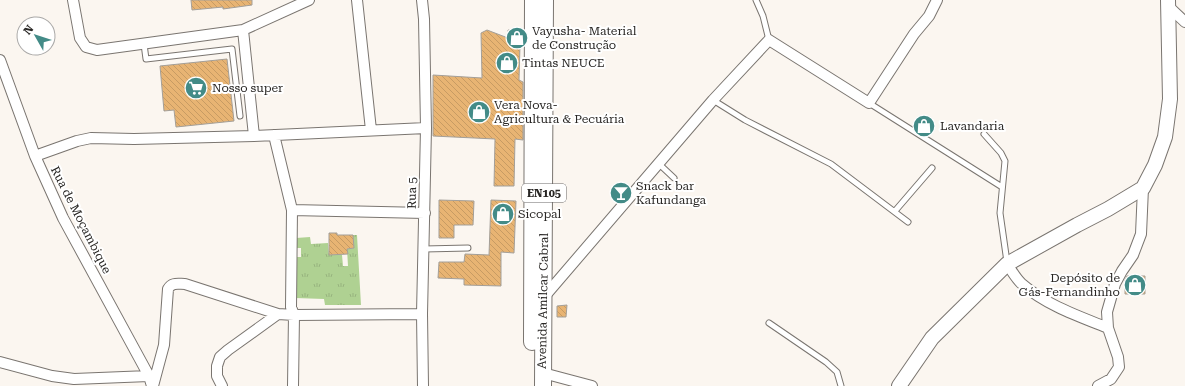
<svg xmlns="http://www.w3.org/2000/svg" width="1185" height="386" viewBox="0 0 1185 386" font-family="'Roboto Serif',serif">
	<defs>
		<pattern id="grass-tufts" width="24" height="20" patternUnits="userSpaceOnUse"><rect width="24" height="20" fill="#afd192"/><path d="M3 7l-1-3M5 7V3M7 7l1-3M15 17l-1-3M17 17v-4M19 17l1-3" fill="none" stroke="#97b37e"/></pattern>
		<pattern id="building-back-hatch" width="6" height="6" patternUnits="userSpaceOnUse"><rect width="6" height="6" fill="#e8b473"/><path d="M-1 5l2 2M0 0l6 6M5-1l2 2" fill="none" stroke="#c79b63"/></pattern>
	</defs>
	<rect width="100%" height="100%" fill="#fbf6f0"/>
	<path fill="url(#grass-tufts)" d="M 353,235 L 357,235 L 361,305 L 325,305 L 324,299 L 295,298 L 296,257 L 301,257 L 301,248 L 296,248 L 296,238 L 310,237 L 311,244 L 328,243 L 329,255 L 342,255 L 343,266 L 348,266 L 347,249 L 354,248 Z"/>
	<path fill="url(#building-back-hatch)" stroke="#a39f99" d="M 191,0 L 252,0 L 252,5 L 223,9 L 223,7 L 192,10 Z
		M 487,30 L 508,38 L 508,30 L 523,30 L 523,45 L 520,45 L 519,80 L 523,82 L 523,140 L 515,139 L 514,186 L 494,186 L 495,139 L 433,136 L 433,75 L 482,78 L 481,33 Z
		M 227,59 L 234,121 L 176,127 L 174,110 L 164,111 L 160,66 Z
		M 439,200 L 474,201 L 473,225 L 454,225 L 454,238 L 439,238 Z
		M 491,200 L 516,201 L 514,253 L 501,252 L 501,286 L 464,285 L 464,279 L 438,278 L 439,262 L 464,262 L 465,254 L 489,255 Z
		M 329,233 L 337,233 L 337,235 L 353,235 L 354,248 L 347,249 L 348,254 L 329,255 Z
		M 1127,276 L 1145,276 L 1145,294 L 1125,294 L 1125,280 Z
		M 567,305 L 566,317 L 557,317 L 557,306 Z"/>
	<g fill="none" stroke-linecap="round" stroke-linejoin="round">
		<g stroke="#7a7570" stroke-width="7">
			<path id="lane" d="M 756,0 L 763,16 L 769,40
				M 144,44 L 146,59 L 232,49 L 240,116
				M 713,100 L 745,120 L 831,164 L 908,222
				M 869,103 L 1002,187
				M 984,134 L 1001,153 L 1005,161 L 1000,213 L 1007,262
				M 658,163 L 674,178
				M 895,211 L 932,168
				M 424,249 L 468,248
				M 769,323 L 826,362 L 837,372 L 841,386"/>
		</g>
		<g stroke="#7a7570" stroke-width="12">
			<path id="street" d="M 73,0 L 80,38 L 86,47 L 97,50 L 243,30 L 309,0
				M 357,0 L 371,130
				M 422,0 L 424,19 L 426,128 L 422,314 L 423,386
				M 1168,6 L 1185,22
				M 243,30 L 254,136
				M 0,60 L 35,156 L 63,218 L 149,376 L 152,386
				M 274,135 L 292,210 L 291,307 L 294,315 L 293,386
				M 35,156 L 77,141 L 91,138 L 134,139 L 254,136 L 426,128
				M 292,210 L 425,213
				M 1007,264 C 1012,271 1016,279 1022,284 C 1046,305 1078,316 1108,328
				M 544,297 L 713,100 L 769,40 L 869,103 L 914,34 L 929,16 L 937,0
				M 0,362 L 52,376 L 74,379 L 149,376
				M 543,373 L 592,386
				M 153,386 L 164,345 L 168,289 C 172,282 178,284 185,284 L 278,314 L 294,315 L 422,314
				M 222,386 L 217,376 L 217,366 L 220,357 L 228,350 L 278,314
				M 1098,386 L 1111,379 L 1119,367 L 1118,357 L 1108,328 L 1107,312 L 1115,284 L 1122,271 L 1133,255 L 1141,234 L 1143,188"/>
		</g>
		<g stroke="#7a7570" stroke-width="16">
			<path id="secondary" d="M 899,386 L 932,338 L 1007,264 L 1077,225 L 1108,209 L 1143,188 L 1155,165 L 1165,137 L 1170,99 L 1168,0"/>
		</g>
		<g stroke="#7a7570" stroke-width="18">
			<path id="primary" d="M 532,342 L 533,0
				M 543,386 L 545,0"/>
		</g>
		<use href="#lane" stroke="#fff" stroke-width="5"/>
		<use href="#street" stroke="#fff" stroke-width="10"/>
		<use href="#secondary" stroke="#fff" stroke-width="14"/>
		<use href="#primary" stroke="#fff" stroke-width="16"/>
	</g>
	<defs>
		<g id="shop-disc" transform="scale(1.15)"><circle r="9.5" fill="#438b87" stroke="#fff"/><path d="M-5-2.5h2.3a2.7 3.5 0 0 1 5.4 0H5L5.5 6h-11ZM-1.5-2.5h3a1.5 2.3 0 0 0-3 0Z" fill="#fff"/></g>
		<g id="supermarket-disc" transform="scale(1.15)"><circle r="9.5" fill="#438b87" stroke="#fff"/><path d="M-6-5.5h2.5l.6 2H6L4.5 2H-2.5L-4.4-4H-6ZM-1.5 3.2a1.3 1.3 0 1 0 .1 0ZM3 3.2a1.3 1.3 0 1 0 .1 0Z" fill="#fff"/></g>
		<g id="bar-disc" transform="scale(1.15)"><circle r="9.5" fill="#438b87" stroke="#fff"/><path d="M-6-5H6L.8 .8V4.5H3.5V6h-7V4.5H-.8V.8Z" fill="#fff"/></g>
	</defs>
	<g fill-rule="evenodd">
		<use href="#shop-disc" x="517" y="38"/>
		<use href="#shop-disc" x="507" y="63"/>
		<use href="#supermarket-disc" x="196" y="88"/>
		<use href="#shop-disc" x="479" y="112"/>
		<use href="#shop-disc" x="924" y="126"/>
		<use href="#bar-disc" x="621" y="193"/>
		<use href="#shop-disc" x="503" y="214"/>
		<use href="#shop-disc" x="1135" y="285"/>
	</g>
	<g text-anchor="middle" stroke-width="4" stroke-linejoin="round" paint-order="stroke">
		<rect fill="#fff" stroke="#686766" stroke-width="1" x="522" y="184" width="44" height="18" rx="3"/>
		<g font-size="11" font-weight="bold" fill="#282624">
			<text x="544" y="197">EN105</text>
		</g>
		<g font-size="12" fill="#282624" stroke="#fff" text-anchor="start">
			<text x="532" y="35">Vayusha- Material<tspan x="532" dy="14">de Construção</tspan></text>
			<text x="522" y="67">Tintas NEUCE</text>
			<text x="212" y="92">Nosso super</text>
			<text x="494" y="109">Vera Nova-<tspan x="494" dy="14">Agricultura &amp; Pecuária</tspan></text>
			<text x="940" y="130">Lavandaria</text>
			<text x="636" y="190">Snack bar<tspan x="636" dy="14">Kafundanga</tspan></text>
			<text x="518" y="218">Sicopal</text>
			<text x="1120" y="282" text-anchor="end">Depósito de<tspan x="1120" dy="14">Gás-Fernandinho</tspan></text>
		</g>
		<g font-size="12" fill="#282624" stroke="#fff">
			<text transform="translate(412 193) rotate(-89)" y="4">Rua 5</text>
			<text transform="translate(81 220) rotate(63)" y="4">Rua de Moçambique</text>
			<text transform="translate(543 301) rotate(-89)" y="4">Avenida Amílcar Cabral</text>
		</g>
	</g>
	<g transform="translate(36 36) rotate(309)"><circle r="19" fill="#ffffff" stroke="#a9a8a7"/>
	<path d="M0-3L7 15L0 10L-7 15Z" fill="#438b87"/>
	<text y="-6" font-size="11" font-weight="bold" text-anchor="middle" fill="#282624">N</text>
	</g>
</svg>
